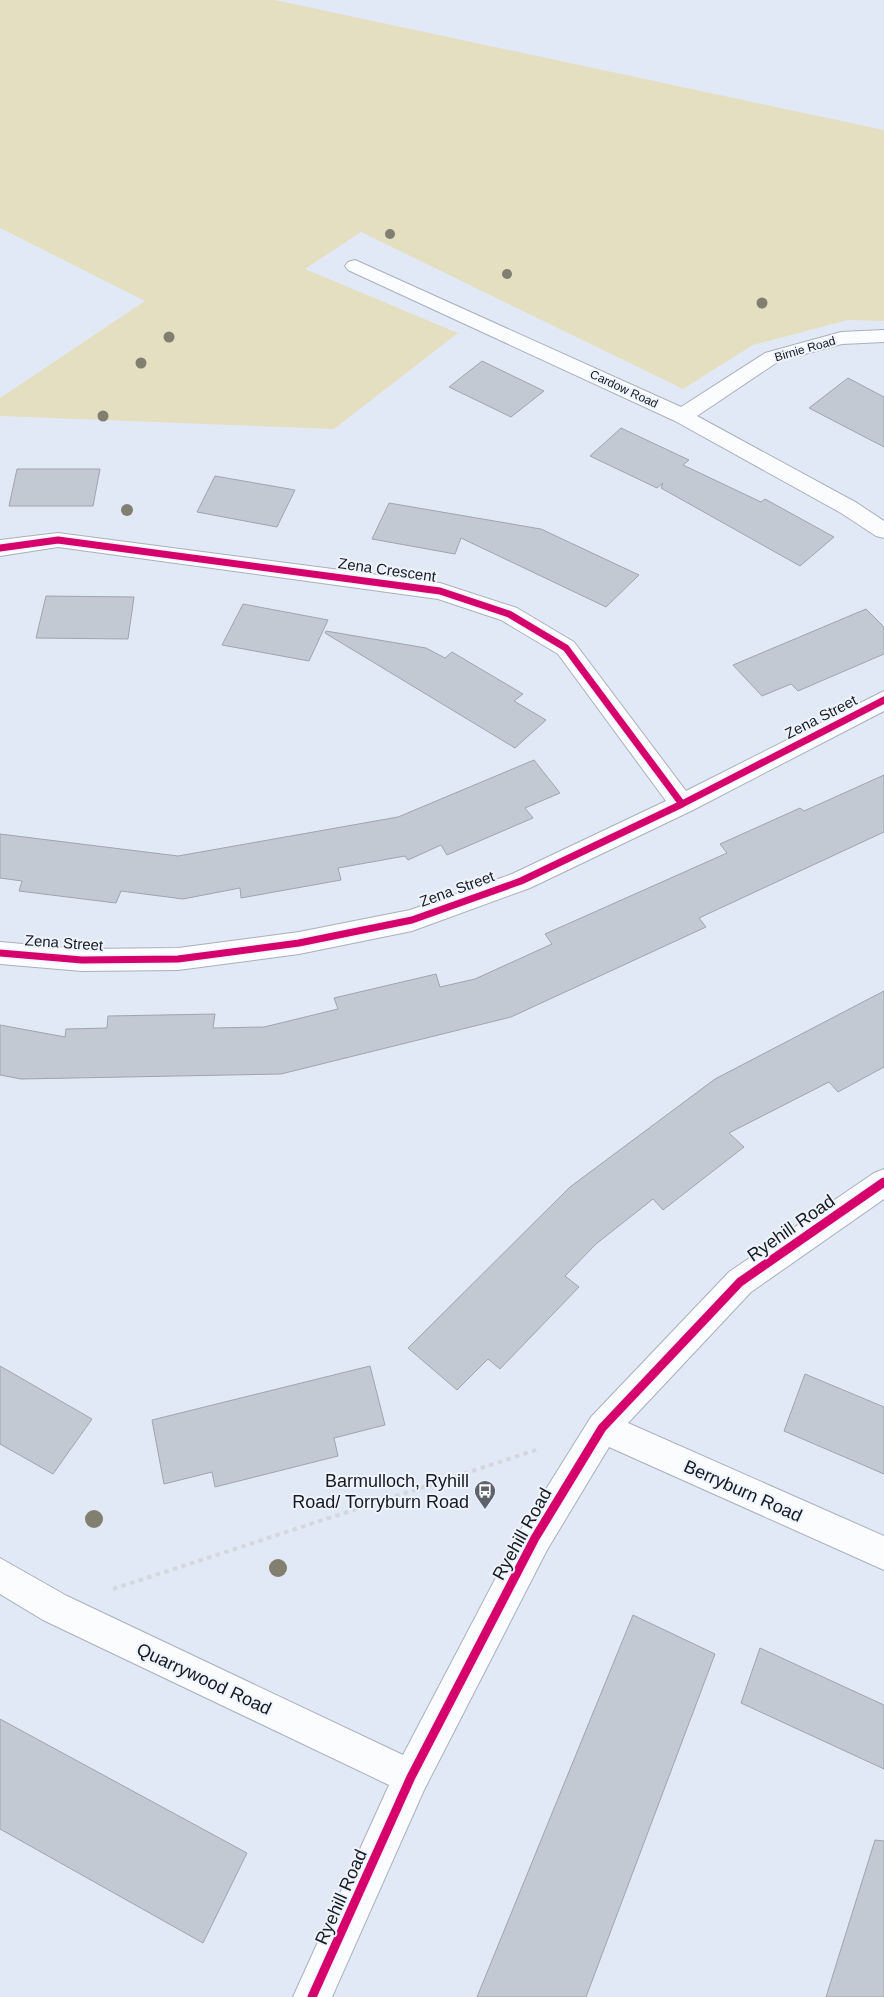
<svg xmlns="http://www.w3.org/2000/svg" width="884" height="1997" viewBox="0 0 884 1997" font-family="Arial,sans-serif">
	<rect width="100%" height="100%" fill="#e2e9f6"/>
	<path fill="#e5dfc1" d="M 0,0 L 275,0 L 884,130 L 884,321 L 848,320 L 753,345 L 683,389 L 361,232 L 305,269 L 458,333 L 334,429 L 0,416 L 0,398 L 145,301 L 0,228 Z"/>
	<path fill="#c3c9d3" stroke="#9fa5ae" d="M 482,361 L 544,391 L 511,417 L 449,387 Z
		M 848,378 L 884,397 L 884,447 L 809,408 Z
		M 621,428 L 689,460 L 683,465 L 761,502 L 765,499 L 834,537 L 800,566 L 661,488 L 663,483 L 657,488 L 590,456 Z
		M 17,469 L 100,469 L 93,506 L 9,506 Z
		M 215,476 L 295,490 L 277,527 L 197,512 Z
		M 389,503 L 541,529 L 639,575 L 606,607 L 461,538 L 455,554 L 372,539 Z
		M 46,596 L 134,597 L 128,639 L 36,638 Z
		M 243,604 L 328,620 L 309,661 L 222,645 Z
		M 866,609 L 884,627 L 884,654 L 798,691 L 791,684 L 762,696 L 733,665 Z
		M 326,631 L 426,648 L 445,658 L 452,652 L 523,694 L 514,701 L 546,720 L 515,748 L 325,633 Z
		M 534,760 L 560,793 L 525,808 L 533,818 L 447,855 L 441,845 L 408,860 L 405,856 L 338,868 L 341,880 L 241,898 L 240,888 L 183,899 L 121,891 L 116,903 L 19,891 L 22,881 L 0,878 L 0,834 L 178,856 L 398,817 Z
		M 884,775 L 884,832 L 699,918 L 706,927 L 511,1017 L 281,1074 L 21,1079 L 0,1075 L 0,1025 L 65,1037 L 66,1029 L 107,1028 L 108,1016 L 215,1014 L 213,1028 L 264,1027 L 338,1009 L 334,998 L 436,974 L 440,987 L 475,979 L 552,944 L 545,934 L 727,853 L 720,844 L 800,808 L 804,811 Z
		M 884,991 L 884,1067 L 838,1092 L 829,1082 L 729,1133 L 744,1147 L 663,1210 L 653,1199 L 596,1244 L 565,1276 L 579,1287 L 500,1369 L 488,1359 L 457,1390 L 408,1348 L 570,1187 L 715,1079 Z
		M 0,1366 L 92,1419 L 53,1474 L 0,1444 Z
		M 370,1366 L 385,1425 L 334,1438 L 338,1456 L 215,1487 L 212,1472 L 164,1484 L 152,1420 Z
		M 805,1374 L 884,1407 L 884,1474 L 784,1431 Z
		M 633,1615 L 715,1654 L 586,1997 L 477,1997 Z
		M 760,1648 L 884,1705 L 884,1769 L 741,1703 Z
		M 0,1719 L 247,1853 L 203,1943 L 0,1829 Z
		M 875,1840 L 884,1841 L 884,1997 L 826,1997 Z"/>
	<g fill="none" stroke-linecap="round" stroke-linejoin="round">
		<g stroke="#aab0ba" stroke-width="2">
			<path id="street" d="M 355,260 L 681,407 L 765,353 L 841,332 L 884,330 L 884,342 L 842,344 L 779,361 L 697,416 L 857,503 L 884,521 L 884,538 L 876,536 L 841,513 L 675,421 L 348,270 L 345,266 L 348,262 Z
				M 58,533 L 440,583 L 517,608 L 574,642 L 686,791 L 884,691 L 884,711 L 691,811 L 530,888 L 412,931 L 299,954 L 178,970 L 82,971 L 0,964 L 0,942 L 82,949 L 178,948 L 299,932 L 410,910 L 512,874 L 666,801 L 558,654 L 501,620 L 438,599 L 58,547 L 0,556 L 0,540 Z
				M 884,1169 L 884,1199 L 751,1292 L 628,1423 L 884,1536 L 884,1570 L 609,1447 L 547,1550 L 424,1790 L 332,1997 L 293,1997 L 389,1785 L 43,1620 L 0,1594 L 0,1558 L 67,1596 L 403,1755 L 523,1526 L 591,1417 L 729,1272 L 874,1173 Z"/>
		</g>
		<path stroke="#d4d7db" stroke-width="4" stroke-dasharray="4.5 4.5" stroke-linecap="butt" d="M 113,1589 L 539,1449"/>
		<use href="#street" fill="#fbfcfe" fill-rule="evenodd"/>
		<g stroke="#eef3fd" stroke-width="10">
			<path id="cycleway-far1" d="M 0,548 L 58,540 L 440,591 L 509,614 L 566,648 L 682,804
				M 0,953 L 82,960 L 178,959 L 299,943 L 412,920 L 521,881 L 682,804 L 884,700"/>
		</g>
		<g stroke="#eef3fd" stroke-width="12">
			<path id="cycleway" d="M 312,1997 L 411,1777 L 535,1538 L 602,1428 L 740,1282 L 884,1182"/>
		</g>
		<use href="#cycleway-far1" stroke="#d6006c" stroke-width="7"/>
		<use href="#cycleway" stroke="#d6006c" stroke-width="9"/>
	</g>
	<g fill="#818070">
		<circle cx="390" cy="234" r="5"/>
		<circle cx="507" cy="274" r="5"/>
		<circle cx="762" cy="303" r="5.5"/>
		<circle cx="169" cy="337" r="5.5"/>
		<circle cx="141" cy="363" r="5.5"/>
		<circle cx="103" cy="416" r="5.5"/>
		<circle cx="127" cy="510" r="6"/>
		<circle cx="94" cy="1519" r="9"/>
		<circle cx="278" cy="1568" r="9"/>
	</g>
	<defs>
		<g id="bus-pin" transform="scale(1.125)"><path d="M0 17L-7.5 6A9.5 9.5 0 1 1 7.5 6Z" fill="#5d626c" stroke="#eef3fd"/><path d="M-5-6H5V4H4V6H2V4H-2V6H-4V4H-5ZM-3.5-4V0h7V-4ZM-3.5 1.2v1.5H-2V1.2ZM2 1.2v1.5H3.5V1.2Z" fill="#fff"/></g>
	</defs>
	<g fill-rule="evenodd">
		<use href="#bus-pin" x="485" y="1491"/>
	</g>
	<g text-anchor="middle" stroke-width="4" stroke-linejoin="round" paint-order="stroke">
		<g font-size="12" fill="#161a22" stroke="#eef3fd">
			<text transform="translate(805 349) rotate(-16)" y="4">Birnie Road</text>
			<text transform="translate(624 389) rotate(25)" y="4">Cardow Road</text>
		</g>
		<g font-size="15" fill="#161a22" stroke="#eef3fd">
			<text transform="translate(387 570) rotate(8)" y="5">Zena Crescent</text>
			<text transform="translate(821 717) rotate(-27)" y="5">Zena Street</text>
			<text transform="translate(457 889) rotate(-20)" y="5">Zena Street</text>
			<text transform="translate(64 943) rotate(4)" y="5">Zena Street</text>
		</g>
		<g font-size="18" fill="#161a22" stroke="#eef3fd">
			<text transform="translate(791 1228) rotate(-35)" y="6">Ryehill Road</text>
			<text transform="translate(743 1491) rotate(24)" y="6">Berryburn Road</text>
			<text transform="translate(522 1534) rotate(-61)" y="6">Ryehill Road</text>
			<text transform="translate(204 1679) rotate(25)" y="6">Quarrywood Road</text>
			<text transform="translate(341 1897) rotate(-66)" y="6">Ryehill Road</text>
		</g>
		<g font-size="18" fill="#161a22" stroke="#eef3fd" text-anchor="end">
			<text x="469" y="1487">Barmulloch, Ryhill<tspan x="469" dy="21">Road/ Torryburn Road</tspan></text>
		</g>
	</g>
</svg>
